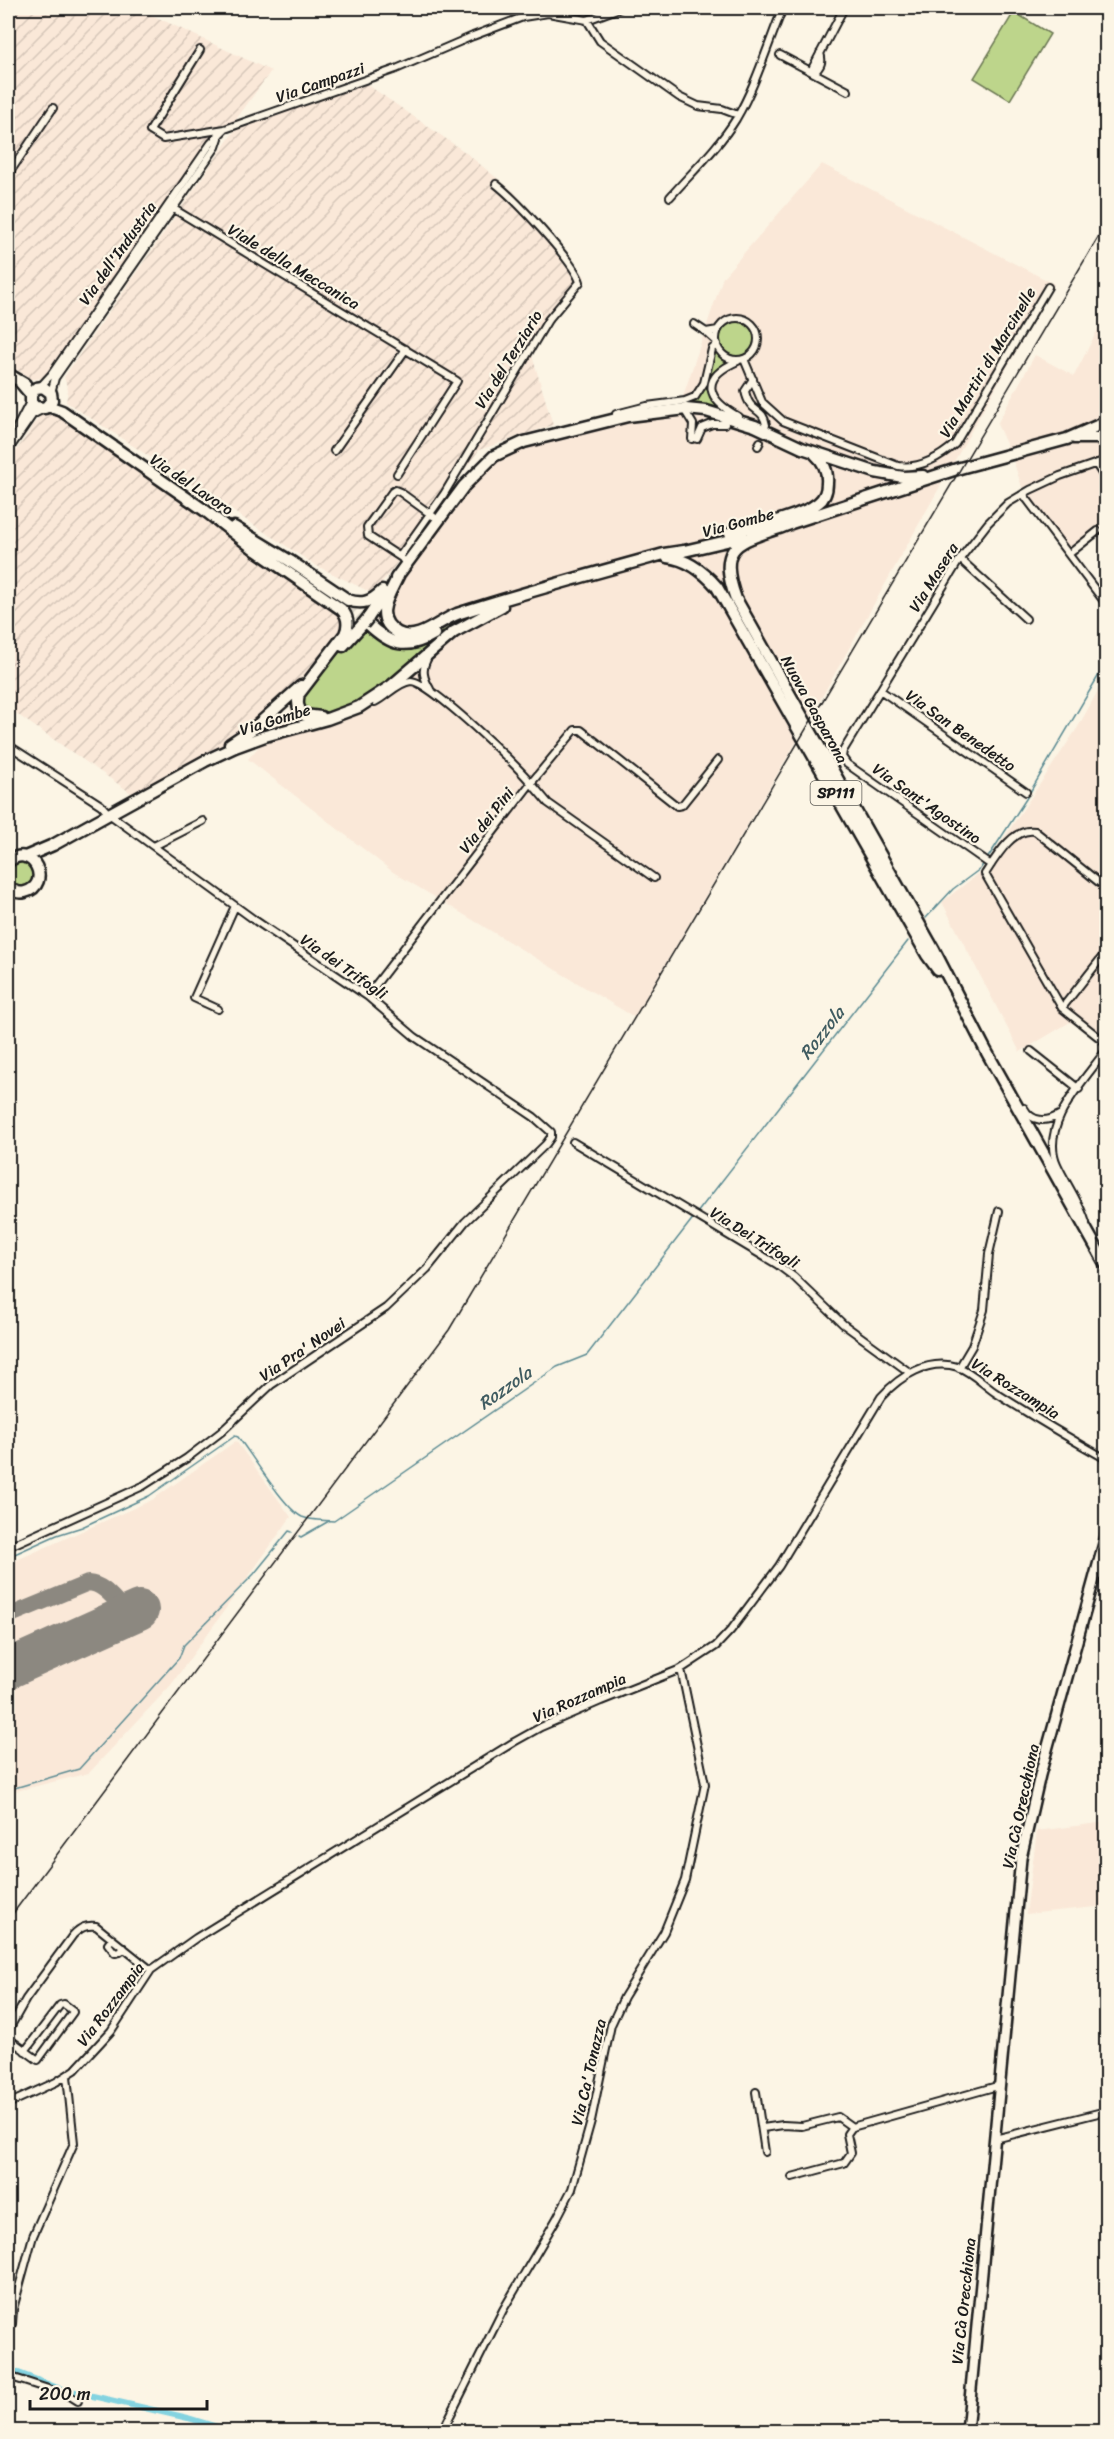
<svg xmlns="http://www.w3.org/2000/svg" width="1114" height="2439" viewBox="0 0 1114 2439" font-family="Sriracha,sans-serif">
	<defs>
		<pattern id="industrial-furrows" width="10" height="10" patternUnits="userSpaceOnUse" patternTransform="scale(1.5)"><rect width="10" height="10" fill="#fae8d8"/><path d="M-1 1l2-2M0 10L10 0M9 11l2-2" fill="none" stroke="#d6c6b9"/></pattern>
	</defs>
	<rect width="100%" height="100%" fill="#fcf5e5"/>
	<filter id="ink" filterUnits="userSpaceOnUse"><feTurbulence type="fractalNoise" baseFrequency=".0167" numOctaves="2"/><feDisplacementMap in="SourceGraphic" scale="12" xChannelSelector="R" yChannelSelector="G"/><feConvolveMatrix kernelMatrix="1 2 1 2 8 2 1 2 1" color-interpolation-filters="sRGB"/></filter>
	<g filter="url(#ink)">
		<path fill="#fae8d8" d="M 822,164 L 1054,284 L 798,739 L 634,1017 L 393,872 L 248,759 L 383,603 L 494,455 L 680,405 L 723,277 Z
			M 1106,313 L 1106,526 L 1069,554 L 1024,493 L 1012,457 L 997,424 L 1035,355 L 1074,376 Z
			M 1106,676 L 1106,1042 L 1070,1022 L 1020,1052 L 942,902 L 982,871 L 1078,727 Z
			M 236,1441 L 291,1517 L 171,1685 L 89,1773 L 8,1793 L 8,1564 L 152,1500 Z
			M 1106,1822 L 1106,1906 L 1026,1914 L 1037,1831 Z"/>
		<path fill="url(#industrial-furrows)" d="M 8,8 L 137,8 L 271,71 L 235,121 L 209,141 L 51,371 L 45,377 L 37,379 L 31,379 L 8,364 Z
			M 365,83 L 465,152 L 515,193 L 585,277 L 530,349 L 553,425 L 479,450 L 374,594 L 315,565 L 66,402 L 68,390 L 64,377 L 235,130 Z
			M 52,412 L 326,603 L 341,618 L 341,629 L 329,648 L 307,672 L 267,709 L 224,745 L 134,795 L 8,708 L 8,463 L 39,417 Z"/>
		<path fill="#bdd58b" stroke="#6c7854" stroke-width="1.5" d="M 1014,12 L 1050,34 L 1010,100 L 974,78 Z
			M720 339a17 17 0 1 1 34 0a17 17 0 1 1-34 0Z
			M 714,350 L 727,361 C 708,377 701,387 720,409 L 691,403 C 711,392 709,370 714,350 Z
			M 491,607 L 456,625 L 406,670 L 354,706 L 325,714 L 303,710 L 300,698 L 327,665 L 366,626 L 379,639 L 429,640 L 459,621 L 466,614 Z
			M8 875a13 13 0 1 1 26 0a13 13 0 1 1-26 0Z"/>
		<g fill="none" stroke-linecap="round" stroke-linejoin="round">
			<path stroke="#5a8a92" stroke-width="1.5" d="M 987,859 L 1026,799 L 1106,663
				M 926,918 L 953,889 L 980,869 L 984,863
				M 697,1213 L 908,941
				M 299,1536 L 301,1537 L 329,1521
				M 8,1557 L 57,1535 L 82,1527 L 149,1496 L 235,1436 L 238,1437 C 251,1454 285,1509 302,1517 C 312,1521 324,1520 334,1521 L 557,1367 L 587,1355 L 694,1217
				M 8,1790 L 79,1769 L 179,1658 L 184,1645 L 254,1574 L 289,1531 L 292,1532"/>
			<path stroke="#84d3e0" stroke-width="6" d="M 8,2369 L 58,2388 L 188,2418 L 234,2432"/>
			<path stroke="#8c8880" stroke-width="16" d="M 8,1616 L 88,1583 C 103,1584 112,1597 122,1607 L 122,1618"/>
			<path stroke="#8c8880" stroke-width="40" d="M 8,1669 L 139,1610"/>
			<path stroke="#dad4c7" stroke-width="10" stroke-dasharray="10 5" stroke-linecap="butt" d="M 335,597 L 354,610 L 368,624"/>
			<g stroke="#1c1c1c" stroke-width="10">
				<path id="minor" d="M 587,20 L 600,41 L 679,97 L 698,106 L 722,109 L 738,115
					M 200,50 L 151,129 L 150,131 L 163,139 L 225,129 L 396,69 L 473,36 L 523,17 L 548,13 L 587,20 L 620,8
					M 780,55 L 848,91
					M 814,73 L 813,67 L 844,8
					M 814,73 C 821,66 823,62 820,53
					M 8,175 L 53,108
					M 670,197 C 692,172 718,148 736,119 C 756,85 768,44 783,8
					M 169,206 L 457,381 L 397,474
					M716 339a21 21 0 1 1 42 0a21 21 0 1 1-42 0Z
					M 694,324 L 706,332
					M 716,341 L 706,332 L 718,330
					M 744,359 L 762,402 L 783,421 L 898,466 C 920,469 939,458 955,444 L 1048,287
					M 738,361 C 699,378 706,399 739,417
					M 753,379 L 745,391 C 750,415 763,406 766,425
					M 40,387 L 51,375 L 211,143 L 225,129
					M 51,393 L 55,378 L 216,147 L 219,138
					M 685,411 L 693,424 L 692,439
					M 616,414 L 647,406 L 685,401 L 695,397 L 704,383 L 712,349 L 717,344
					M 697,439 L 702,428 L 712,424 L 725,424
					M 758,446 L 760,442
					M 334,451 L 406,349
					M 1096,464 L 1106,480
					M 1023,494 L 1106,604
					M 1069,554 L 1098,531
					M 400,557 L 368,536 L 367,527 L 392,492 L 395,490 L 400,492 L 433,516
					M 960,559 L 1026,619
					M 406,564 L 400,556 L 444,494 L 548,320 L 580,282 C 574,261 514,198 496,184
					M 427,659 C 421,670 424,679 430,689
					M 880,690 L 1026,792
					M 375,702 C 386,697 398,682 411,681 C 429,681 518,766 531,783 L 575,730 L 581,730 L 677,806 L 682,805 L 718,760
					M 8,745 L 101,805 L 109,814 L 256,921 L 367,996 L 415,1037 L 534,1117 L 551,1132 L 551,1137 L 546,1144 L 465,1222 L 427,1269 L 386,1308 L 271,1385 L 221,1432 L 187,1458 L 143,1486 L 8,1547
					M 154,846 L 203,821
					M 991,865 L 847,764 L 842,757 L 843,751 L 960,559 L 988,523 L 1008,503 L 1030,490 L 1060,476 L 1106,460
					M 1106,888 L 1035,831 C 1013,827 996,857 985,874 L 1062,1008 L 1106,1043
					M 367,996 L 531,783 L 548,803 L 654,878
					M 1062,1008 L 1106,952
					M 218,1009 L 194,998 L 235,906
					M 1031,1051 L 1079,1089
					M 1024,1108 C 1032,1123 1047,1122 1059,1115
					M 573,1142 L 778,1265 L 794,1277 L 843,1324 L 909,1372
					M 1086,1223 C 1080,1202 1066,1184 1057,1164 C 1039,1125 1085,1080 1106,1050
					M 959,1368 L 972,1346 L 984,1310 L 989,1254 L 999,1211
					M 1096,1575 L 1106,1577
					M 112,1939 L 108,1944 L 115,1953 L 120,1952 L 124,1948
					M 8,2031 L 26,1999 L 73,1935 C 81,1927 86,1925 96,1926 L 151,1970
					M 8,2038 L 38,2060 L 73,2012 L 72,2010 L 64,2004 L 60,2005 L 25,2051
					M 756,2092 L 765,2152
					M 8,2104 L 56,2082 L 75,2070 L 111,2031 L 151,1970 L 196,1938 L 514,1742 L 541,1727 L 601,1701 L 681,1669 L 716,1646 L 731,1630 L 779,1566 L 881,1397 C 900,1376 928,1358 958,1367 C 972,1372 984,1385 996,1393 C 1032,1416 1069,1438 1106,1459
					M 763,2128 L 783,2125 L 802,2126 L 838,2117 L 852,2127 L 1001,2085
					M 995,2139 L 1106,2111
					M 792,2177 L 844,2163 L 851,2153 L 847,2134 L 852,2127
					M 8,2330 L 12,2324 L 13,2309 L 33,2236 L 74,2143 L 67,2076
					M 8,2376 L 70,2396 L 78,2401
					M 442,2432 L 503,2310 L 557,2218 L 572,2189 L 591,2121 L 611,2025 L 624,1997 L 664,1932 L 685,1880 L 705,1784 L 681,1669"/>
			</g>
			<g stroke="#1c1c1c" stroke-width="12">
				<path id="tertiary" d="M 18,427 L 31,402
					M 8,449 L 32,414 L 42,409"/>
			</g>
			<g stroke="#1c1c1c" stroke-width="14">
				<path id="secondary" d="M 967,2432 L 1021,1858 L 1040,1775 L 1106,1536"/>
			</g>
			<g stroke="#1c1c1c" stroke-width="15">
				<path id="primary" d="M 8,374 L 25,384
					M 20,382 L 31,395 L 31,402 L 35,407 L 45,408 L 52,400 L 51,393 L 43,387 L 36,388 L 31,395
					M 48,406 L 62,411 L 207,512
					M 1074,438 L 1106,438
					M 203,509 L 257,551 L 341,609 C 348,616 349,625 345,634 L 299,694 C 297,702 297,709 304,715 L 321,717
					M 790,524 C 744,542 714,539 736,599 L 934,950 L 985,1049 L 1106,1265
					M 785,525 L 960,468 L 1067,439 L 1106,422
					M 234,527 L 290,561 L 348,600 C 362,605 371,602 382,591
					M 730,533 C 753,527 801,517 818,503 C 825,498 827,491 827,483 C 828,471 824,462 815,454
					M 667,557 C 687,559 704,572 717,587 L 927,955 L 938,970
					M 399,574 C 390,594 371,618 398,633 C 418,643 440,620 457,614 C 525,592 595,573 664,554 L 684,551 L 744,537
					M 396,578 L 464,486 L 494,456 L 524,442 L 628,416 L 686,409 L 706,411 L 755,426 L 802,448 L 875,472 L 903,477 L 923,476
					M 368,618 L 383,596
					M 368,624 C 390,645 406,651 434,634
					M 343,646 L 363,624
					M 230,744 L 254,728 L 301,686
					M 25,857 L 53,845 L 205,761 L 235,747 L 265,736 L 327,719 L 359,707 L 391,686 L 454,632 L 502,606
					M 8,862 C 33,841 53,885 25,892 C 18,894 13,891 8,887"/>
			</g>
			<use href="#minor" stroke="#fcf5e5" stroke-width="6"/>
			<use href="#tertiary" stroke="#fcf5e5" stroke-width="8"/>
			<use href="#secondary" stroke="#fcf5e5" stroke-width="9"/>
			<use href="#primary" stroke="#fcf5e5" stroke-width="10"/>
			<path stroke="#1c1c1c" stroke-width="1.5" d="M 8,1920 L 449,1330 L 1106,224"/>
			<g stroke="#1c1c1c" stroke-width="15" stroke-linecap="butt">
				<path id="primary-bridge" d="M 363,624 L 368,618"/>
			</g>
			<use href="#primary-bridge" stroke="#fcf5e5" stroke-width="10"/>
		</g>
	</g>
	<g text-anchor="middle" stroke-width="4.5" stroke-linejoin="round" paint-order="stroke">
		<rect fill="#fcf5e5" stroke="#5f5d58" stroke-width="1.5" x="810.5" y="781" width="51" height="24" rx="4.5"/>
		<g font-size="15" font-weight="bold" fill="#1c1c1c">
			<text x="836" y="798">SP111</text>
		</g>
		<g font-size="16" fill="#1c1c1c" stroke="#fcf5e5">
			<text transform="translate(320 82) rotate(-19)" y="6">Via Campazzi</text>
			<text transform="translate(117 253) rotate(-55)" y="6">Via dell'Industria</text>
			<text transform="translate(294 266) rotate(31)" y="6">Viale della Meccanica</text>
			<text transform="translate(508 359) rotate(-58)" y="6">Via del Terziario</text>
			<text transform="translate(987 362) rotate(-59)" y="6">Via Martiri di Marcinelle</text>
			<text transform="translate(192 484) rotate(34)" y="6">Via del Lavoro</text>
			<text transform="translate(738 522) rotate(-15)" y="6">Via Gombe</text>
			<text transform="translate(933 577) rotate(-58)" y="6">Via Masera</text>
			<text transform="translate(815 709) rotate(61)" y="6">Nuova Gasparona</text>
			<text transform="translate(275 719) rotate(-17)" y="6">Via Gombe</text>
			<text transform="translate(961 730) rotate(35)" y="6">Via San Benedetto</text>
			<text transform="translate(927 803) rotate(35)" y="6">Via Sant'Agostino</text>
			<text transform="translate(486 820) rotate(-52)" y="6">Via dei Pini</text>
			<text transform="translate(344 966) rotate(35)" y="6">Via dei Trifogli</text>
			<text transform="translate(755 1237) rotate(32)" y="6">Via Dei Trifogli</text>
			<text transform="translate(302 1349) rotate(-34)" y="6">Via Pra' Novei</text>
			<text transform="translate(1016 1388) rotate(32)" y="6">Via Rozzampia</text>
			<text transform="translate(579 1697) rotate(-24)" y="6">Via Rozzampia</text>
			<text transform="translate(1020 1806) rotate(-78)" y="6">Via Cà Orecchiona</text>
			<text transform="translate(110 2004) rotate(-53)" y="6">Via Rozzampia</text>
			<text transform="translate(588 2072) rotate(-77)" y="6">Via Ca' Tonazza</text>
			<text transform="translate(963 2301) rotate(-84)" y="6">Via Cà Orecchiona</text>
		</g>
		<g font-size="18" font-style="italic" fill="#405c61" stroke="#fcf5e5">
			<text transform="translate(822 1033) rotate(-52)" y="6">Rozzola</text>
			<text transform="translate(505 1388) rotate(-35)" y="6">Rozzola</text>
		</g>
	</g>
	<rect width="1114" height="2439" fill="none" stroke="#fcf5e5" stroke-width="30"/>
	<rect x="15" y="15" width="1084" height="2409" fill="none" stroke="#1c1c1c" stroke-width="2" filter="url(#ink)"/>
	<path d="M30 2400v9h177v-9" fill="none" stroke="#1c1c1c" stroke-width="3"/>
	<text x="39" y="2400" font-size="18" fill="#1c1c1c" stroke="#fcf5e5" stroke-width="4.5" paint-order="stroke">200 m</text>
</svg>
